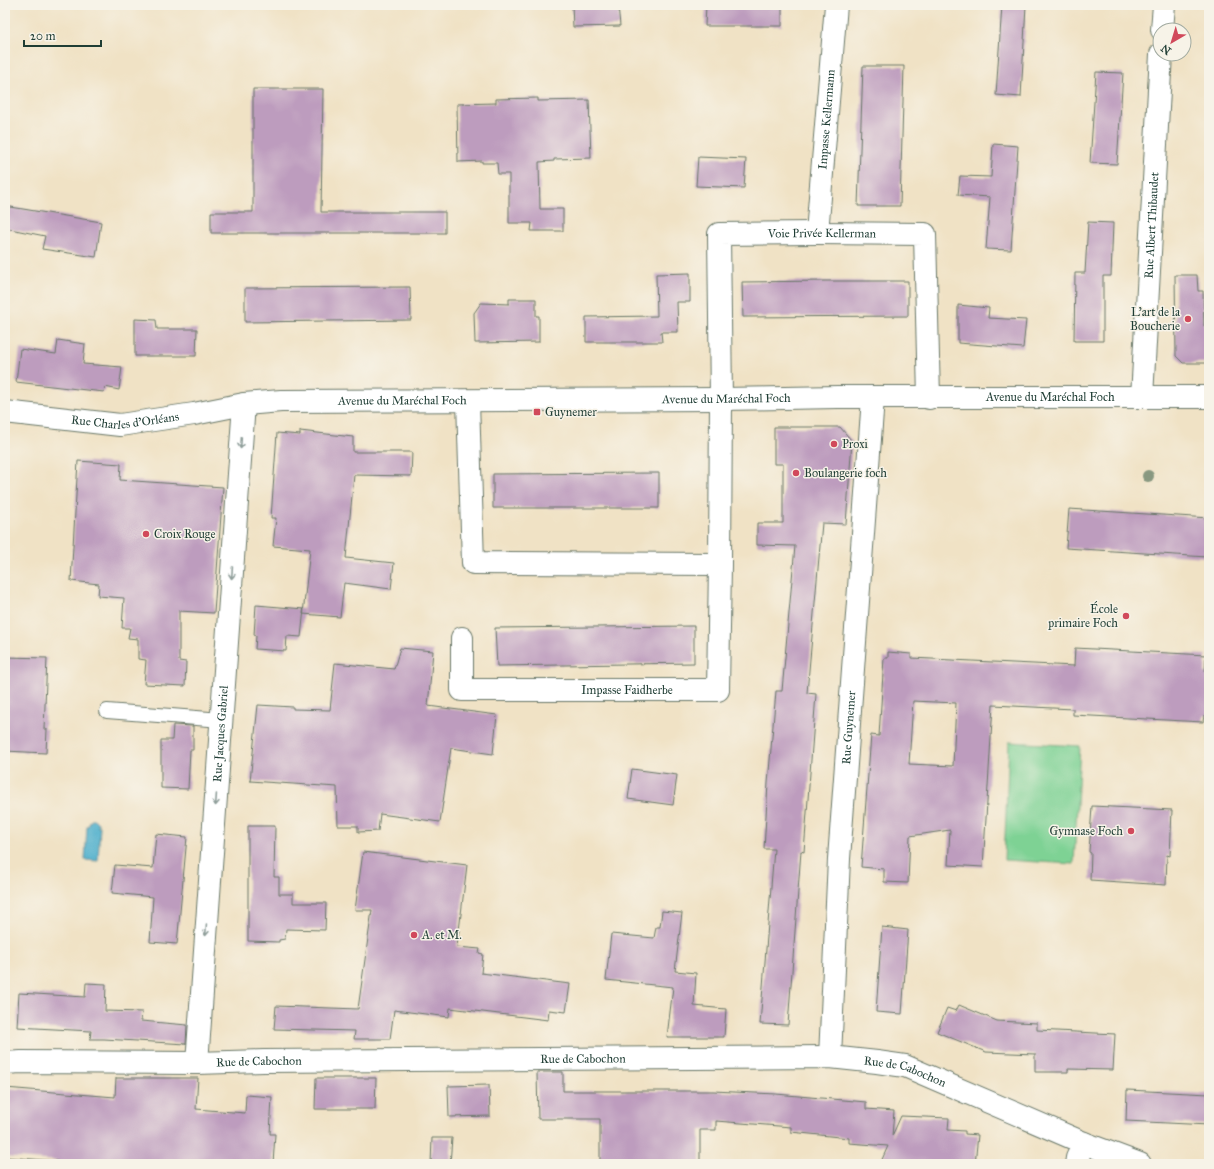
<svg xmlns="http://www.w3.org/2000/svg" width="1214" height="1169" viewBox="0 0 1214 1169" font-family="'IM FELL Great Primer',serif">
	<rect width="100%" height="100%" fill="#f7f3e8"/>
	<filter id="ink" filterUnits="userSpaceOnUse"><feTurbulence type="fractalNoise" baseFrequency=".025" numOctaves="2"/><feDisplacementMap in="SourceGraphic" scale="8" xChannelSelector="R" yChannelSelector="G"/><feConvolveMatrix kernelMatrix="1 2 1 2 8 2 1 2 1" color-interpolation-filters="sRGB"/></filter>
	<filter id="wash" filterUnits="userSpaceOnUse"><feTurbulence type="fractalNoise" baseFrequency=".012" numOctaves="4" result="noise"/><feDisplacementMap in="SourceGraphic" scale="16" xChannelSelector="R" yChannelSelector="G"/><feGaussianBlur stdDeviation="0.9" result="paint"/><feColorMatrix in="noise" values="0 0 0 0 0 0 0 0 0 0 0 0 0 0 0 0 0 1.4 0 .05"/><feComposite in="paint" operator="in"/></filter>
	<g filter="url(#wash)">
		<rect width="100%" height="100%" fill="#f0e2c5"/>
		<path fill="#7ed294" stroke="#4e8864" d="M 1009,742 L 1080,746 L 1074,864 L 1004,860 Z"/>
		<path fill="#4dafcc" stroke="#367680" d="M 94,819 L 98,823 L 98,826 L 100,826 L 98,861 L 85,860 L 87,826 L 89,825 L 90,821 Z"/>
		<g id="blocks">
			<path fill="#bd9cbe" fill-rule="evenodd" d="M 572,5 L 618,5 L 620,26 L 573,27 Z
				M 706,5 L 782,5 L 782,26 L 705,26 Z
				M 1002,5 L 1026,5 L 1021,97 L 996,95 Z
				M 863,66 L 904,66 L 900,206 L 858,206 Z
				M 1096,72 L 1123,73 L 1117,164 L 1090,163 Z
				M 253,89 L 323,89 L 321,212 L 445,212 L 445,233 L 211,233 L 211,212 L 253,212 Z
				M 538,98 L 538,101 L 589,100 L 591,158 L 554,159 L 554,161 L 539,162 L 540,209 L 563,209 L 563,231 L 531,231 L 532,223 L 509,223 L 509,174 L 498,174 L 497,163 L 482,163 L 482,161 L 458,162 L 457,104 L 496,103 L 496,99 Z
				M 993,144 L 1018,146 L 1011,250 L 986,249 L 990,197 L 958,195 L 960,176 L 991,177 Z
				M 698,157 L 746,159 L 744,188 L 696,186 Z
				M 5,206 L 101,222 L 96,257 L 42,249 L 45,236 L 5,228 Z
				M 1088,222 L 1113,223 L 1111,276 L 1103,276 L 1103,341 L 1074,341 L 1075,273 L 1085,273 Z
				M 690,273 L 690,302 L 677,302 L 678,332 L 661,332 L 662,342 L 586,342 L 586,317 L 657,316 L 656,274 Z
				M 1175,275 L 1197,275 L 1198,291 L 1203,291 L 1204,326 L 1209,326 L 1209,363 L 1183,363 L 1176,356 Z
				M 825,281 L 908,281 L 908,316 L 743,317 L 742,282 Z
				M 410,287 L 411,320 L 245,322 L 245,288 Z
				M 509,299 L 536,299 L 536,316 L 539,316 L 539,342 L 475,343 L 474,313 L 481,303 L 509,304 Z
				M 958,305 L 989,308 L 988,318 L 1026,320 L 1023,348 L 958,343 Z
				M 135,319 L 156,320 L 157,329 L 197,329 L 196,356 L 135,356 Z
				M 58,340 L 85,344 L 83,364 L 122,367 L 119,390 L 105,387 L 104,392 L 16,382 L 20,349 L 56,354 Z
				M 774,427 L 840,427 L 852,441 L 846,524 L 822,523 L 807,693 L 816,694 L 804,852 L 801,851 L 788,1025 L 760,1024 L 774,849 L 764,849 L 768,783 L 776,691 L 782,691 L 795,546 L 757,545 L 757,523 L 783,523 L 783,464 L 774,464 Z
				M 300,431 L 353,437 L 353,452 L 412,452 L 411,476 L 354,475 L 346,558 L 394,563 L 391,589 L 344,583 L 340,617 L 303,614 L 310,549 L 273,546 L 276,518 L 271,518 L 277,433 L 300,435 Z
				M 78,461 L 121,464 L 120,480 L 223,487 L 214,613 L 179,611 L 179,661 L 186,662 L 185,686 L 144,684 L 146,660 L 138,659 L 138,639 L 128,638 L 130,628 L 122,628 L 124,598 L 98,596 L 99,584 L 71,581 Z
				M 659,473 L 659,508 L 493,508 L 493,474 Z
				M 1069,509 L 1209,518 L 1207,557 L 1066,548 Z
				M 256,605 L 304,609 L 301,637 L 287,636 L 286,651 L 255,649 L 256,636 L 254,635 Z
				M 694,626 L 694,663 L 497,666 L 495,628 Z
				M 400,648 L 433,651 L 428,706 L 497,715 L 493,754 L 451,748 L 440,822 L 380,814 L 378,831 L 358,832 L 358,826 L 338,826 L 337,787 L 250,781 L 258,705 L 293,707 L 293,709 L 330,710 L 335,663 L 394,669 Z
				M 1075,648 L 1206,655 L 1205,673 L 1209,673 L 1209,716 L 1204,715 L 1203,722 L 1073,715 L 1073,709 L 993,705 L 983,867 L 948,865 L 950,830 L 910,836 L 908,883 L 884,882 L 884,869 L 861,867 L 871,735 L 879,736 L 884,658 L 888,658 L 888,652 L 911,654 L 911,658 L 1074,666 ZM 913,701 L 956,703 L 953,766 L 909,764 Z
				M 5,657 L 47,658 L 44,729 L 47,729 L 46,753 L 5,751 Z
				M 173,725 L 193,726 L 193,750 L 190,750 L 188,789 L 161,788 L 161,740 L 172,740 Z
				M 632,769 L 677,775 L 673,805 L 628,799 Z
				M 1092,806 L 1172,810 L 1170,856 L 1167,855 L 1166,885 L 1090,880 L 1091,853 L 1089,852 Z
				M 248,826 L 275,826 L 274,877 L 279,877 L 279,894 L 293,894 L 293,903 L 326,903 L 325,930 L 286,929 L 285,939 L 279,940 L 279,942 L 248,941 Z
				M 156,834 L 187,837 L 177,944 L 150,942 L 153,897 L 112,893 L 115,865 L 153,868 Z
				M 363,852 L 467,865 L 457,947 L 480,949 L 479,953 L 483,954 L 481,973 L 570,984 L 566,1012 L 549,1010 L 548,1020 L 450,1008 L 449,1017 L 394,1010 L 390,1039 L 354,1039 L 355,1031 L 274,1029 L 276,1006 L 358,1009 L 372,910 L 355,910 Z
				M 662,911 L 682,913 L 675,971 L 696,973 L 694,1006 L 726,1009 L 724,1037 L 667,1037 L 673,987 L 606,980 L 611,934 L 654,938 L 656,927 L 660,927 Z
				M 882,927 L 908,930 L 902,1014 L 876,1012 Z
				M 86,983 L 106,984 L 105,1011 L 142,1012 L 141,1021 L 187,1025 L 186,1044 L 104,1039 L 90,1039 L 91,1031 L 17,1027 L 19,993 L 85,997 Z
				M 959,1005 L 997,1021 L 1037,1023 L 1037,1030 L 1115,1034 L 1113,1070 L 1068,1069 L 1068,1072 L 1035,1072 L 1035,1054 L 986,1052 L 937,1032 L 947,1008 L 956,1011 Z
				M 537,1072 L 563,1072 L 563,1091 L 713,1091 L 776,1094 L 866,1102 L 866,1109 L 894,1111 L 892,1136 L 901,1116 L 949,1118 L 948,1130 L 965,1131 L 965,1134 L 978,1135 L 975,1164 L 880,1164 L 888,1146 L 849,1143 L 849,1138 L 791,1132 L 791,1127 L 716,1121 L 716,1130 L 700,1130 L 700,1164 L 600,1164 L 600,1119 L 538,1119 Z
				M 116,1078 L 198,1078 L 196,1109 L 245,1113 L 246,1095 L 272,1097 L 270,1134 L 275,1134 L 273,1164 L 230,1160 L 230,1164 L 57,1164 L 57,1161 L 5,1157 L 5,1088 L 115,1097 Z
				M 316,1078 L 376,1078 L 375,1109 L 315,1109 Z
				M 489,1085 L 490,1116 L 449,1117 L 448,1086 Z
				M 1127,1090 L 1209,1094 L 1209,1125 L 1126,1121 Z
				M 432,1138 L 452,1138 L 450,1164 L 431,1164 Z"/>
		</g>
	</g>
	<g filter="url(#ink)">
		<use href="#blocks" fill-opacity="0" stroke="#687767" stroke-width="1"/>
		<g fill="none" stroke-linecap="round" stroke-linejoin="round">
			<g stroke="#687767" stroke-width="16">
				<path id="service" d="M 107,711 L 222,720"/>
			</g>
			<g stroke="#687767" stroke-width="24">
				<g id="minor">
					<path d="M 1162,30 L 1164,5"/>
					<path id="s1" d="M 817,233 L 836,5"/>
					<path id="s2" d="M 1142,397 L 1161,54"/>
					<path id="s3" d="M 468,401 L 473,563 L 720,564 L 721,399 L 719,234 L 817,233 L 925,234 L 929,398"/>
					<path id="s4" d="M 5,412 L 120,425 L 194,414 L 244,404 L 281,401 L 721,399 L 838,397 L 1209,397"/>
					<path id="s5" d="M 462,638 L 462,690 L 718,690 L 720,564"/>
					<path id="s6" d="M 830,1057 L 839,859 L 873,398"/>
					<path id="s7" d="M 197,1063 L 244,404"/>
					<path d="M 1076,1164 L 1077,1158 L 1084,1143"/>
				</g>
			</g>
			<g stroke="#687767" stroke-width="24">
				<g id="tertiary">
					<path id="s8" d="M 5,1063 L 21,1062 L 197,1063 L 264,1061 L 830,1057 L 877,1062 L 905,1066 L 1084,1143 L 1140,1164"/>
				</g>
			</g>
			<use href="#service" stroke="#fff" stroke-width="14"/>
			<use href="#minor" stroke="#fff" stroke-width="22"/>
			<use href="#tertiary" stroke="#fff" stroke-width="22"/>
		</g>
		<circle fill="#889880" cx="1148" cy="476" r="6"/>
		<defs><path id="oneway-shaft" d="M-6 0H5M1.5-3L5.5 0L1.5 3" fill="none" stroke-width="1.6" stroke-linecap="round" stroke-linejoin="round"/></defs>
		<g stroke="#8f9e9a">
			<use href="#oneway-shaft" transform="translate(241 443) rotate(94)"/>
			<use href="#oneway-shaft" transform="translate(232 573) rotate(94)"/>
			<use href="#oneway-shaft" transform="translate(216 800) rotate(94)"/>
			<use href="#oneway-shaft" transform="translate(206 930) rotate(94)"/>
		</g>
	</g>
	<g fill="#d1495b" stroke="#f7f3e8" stroke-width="1.5">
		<circle cx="1188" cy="319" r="4"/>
		<rect x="533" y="408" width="8" height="8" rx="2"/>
		<circle cx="834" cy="444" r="4"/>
		<circle cx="796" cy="473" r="4"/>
		<circle cx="146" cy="534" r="4"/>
		<circle cx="1126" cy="616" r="4"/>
		<circle cx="1131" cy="831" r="4"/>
		<circle cx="414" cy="935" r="4"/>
	</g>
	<g text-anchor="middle" stroke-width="3" stroke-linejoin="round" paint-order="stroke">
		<g font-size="12" fill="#1f3d34" stroke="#f7f3e8">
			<text dy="4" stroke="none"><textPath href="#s1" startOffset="114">Impasse Kellermann</textPath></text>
			<text dy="4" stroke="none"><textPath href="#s2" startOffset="172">Rue Albert Thibaudet</textPath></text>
			<text dy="4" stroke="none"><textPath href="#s3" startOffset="842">Voie Privée Kellerman</textPath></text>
			<text dy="4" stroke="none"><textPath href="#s4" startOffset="1048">Avenue du Maréchal Foch</textPath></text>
			<text dy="4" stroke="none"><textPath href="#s4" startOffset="724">Avenue du Maréchal Foch</textPath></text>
			<text dy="4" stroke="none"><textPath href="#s4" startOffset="400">Avenue du Maréchal Foch</textPath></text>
			<text dy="4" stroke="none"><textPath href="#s4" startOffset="121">Rue Charles d'Orléans</textPath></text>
			<text dy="4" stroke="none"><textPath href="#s5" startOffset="217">Impasse Faidherbe</textPath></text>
			<text dy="4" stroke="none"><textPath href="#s6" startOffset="330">Rue Guynemer</textPath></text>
			<text dy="4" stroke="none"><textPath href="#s7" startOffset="330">Rue Jacques Gabriel</textPath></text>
			<text dy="4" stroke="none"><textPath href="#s8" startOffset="578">Rue de Cabochon</textPath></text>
			<text dy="4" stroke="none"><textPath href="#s8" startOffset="254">Rue de Cabochon</textPath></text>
			<text dy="4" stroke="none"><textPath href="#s8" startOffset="902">Rue de Cabochon</textPath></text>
		</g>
		<g font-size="12" fill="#1f3d34" stroke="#f7f3e8" text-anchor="start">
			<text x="1180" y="316" text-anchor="end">L'art de la<tspan x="1180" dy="14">Boucherie</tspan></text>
			<text x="545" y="416">Guynemer</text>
			<text x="842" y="448">Proxi</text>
			<text x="804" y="477">Boulangerie foch</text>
			<text x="154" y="538">Croix Rouge</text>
			<text x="1118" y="613" text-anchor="end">École<tspan x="1118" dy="14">primaire Foch</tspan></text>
			<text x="1123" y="835" text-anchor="end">Gymnase Foch</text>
			<text x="422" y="939">A. et M.</text>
		</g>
	</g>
	<rect width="1214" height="1169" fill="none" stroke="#f7f3e8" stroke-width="20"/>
	<g transform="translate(1172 42) rotate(218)"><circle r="19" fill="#f7f3e8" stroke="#a1aaa0"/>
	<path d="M0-3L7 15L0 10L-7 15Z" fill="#d1495b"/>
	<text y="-6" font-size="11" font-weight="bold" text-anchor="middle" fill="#1f3d34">N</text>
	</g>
	<path d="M24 40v6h77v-6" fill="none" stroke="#1f3d34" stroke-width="2"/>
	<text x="30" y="40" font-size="12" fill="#1f3d34" stroke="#f7f3e8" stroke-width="3" paint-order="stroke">20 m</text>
</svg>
